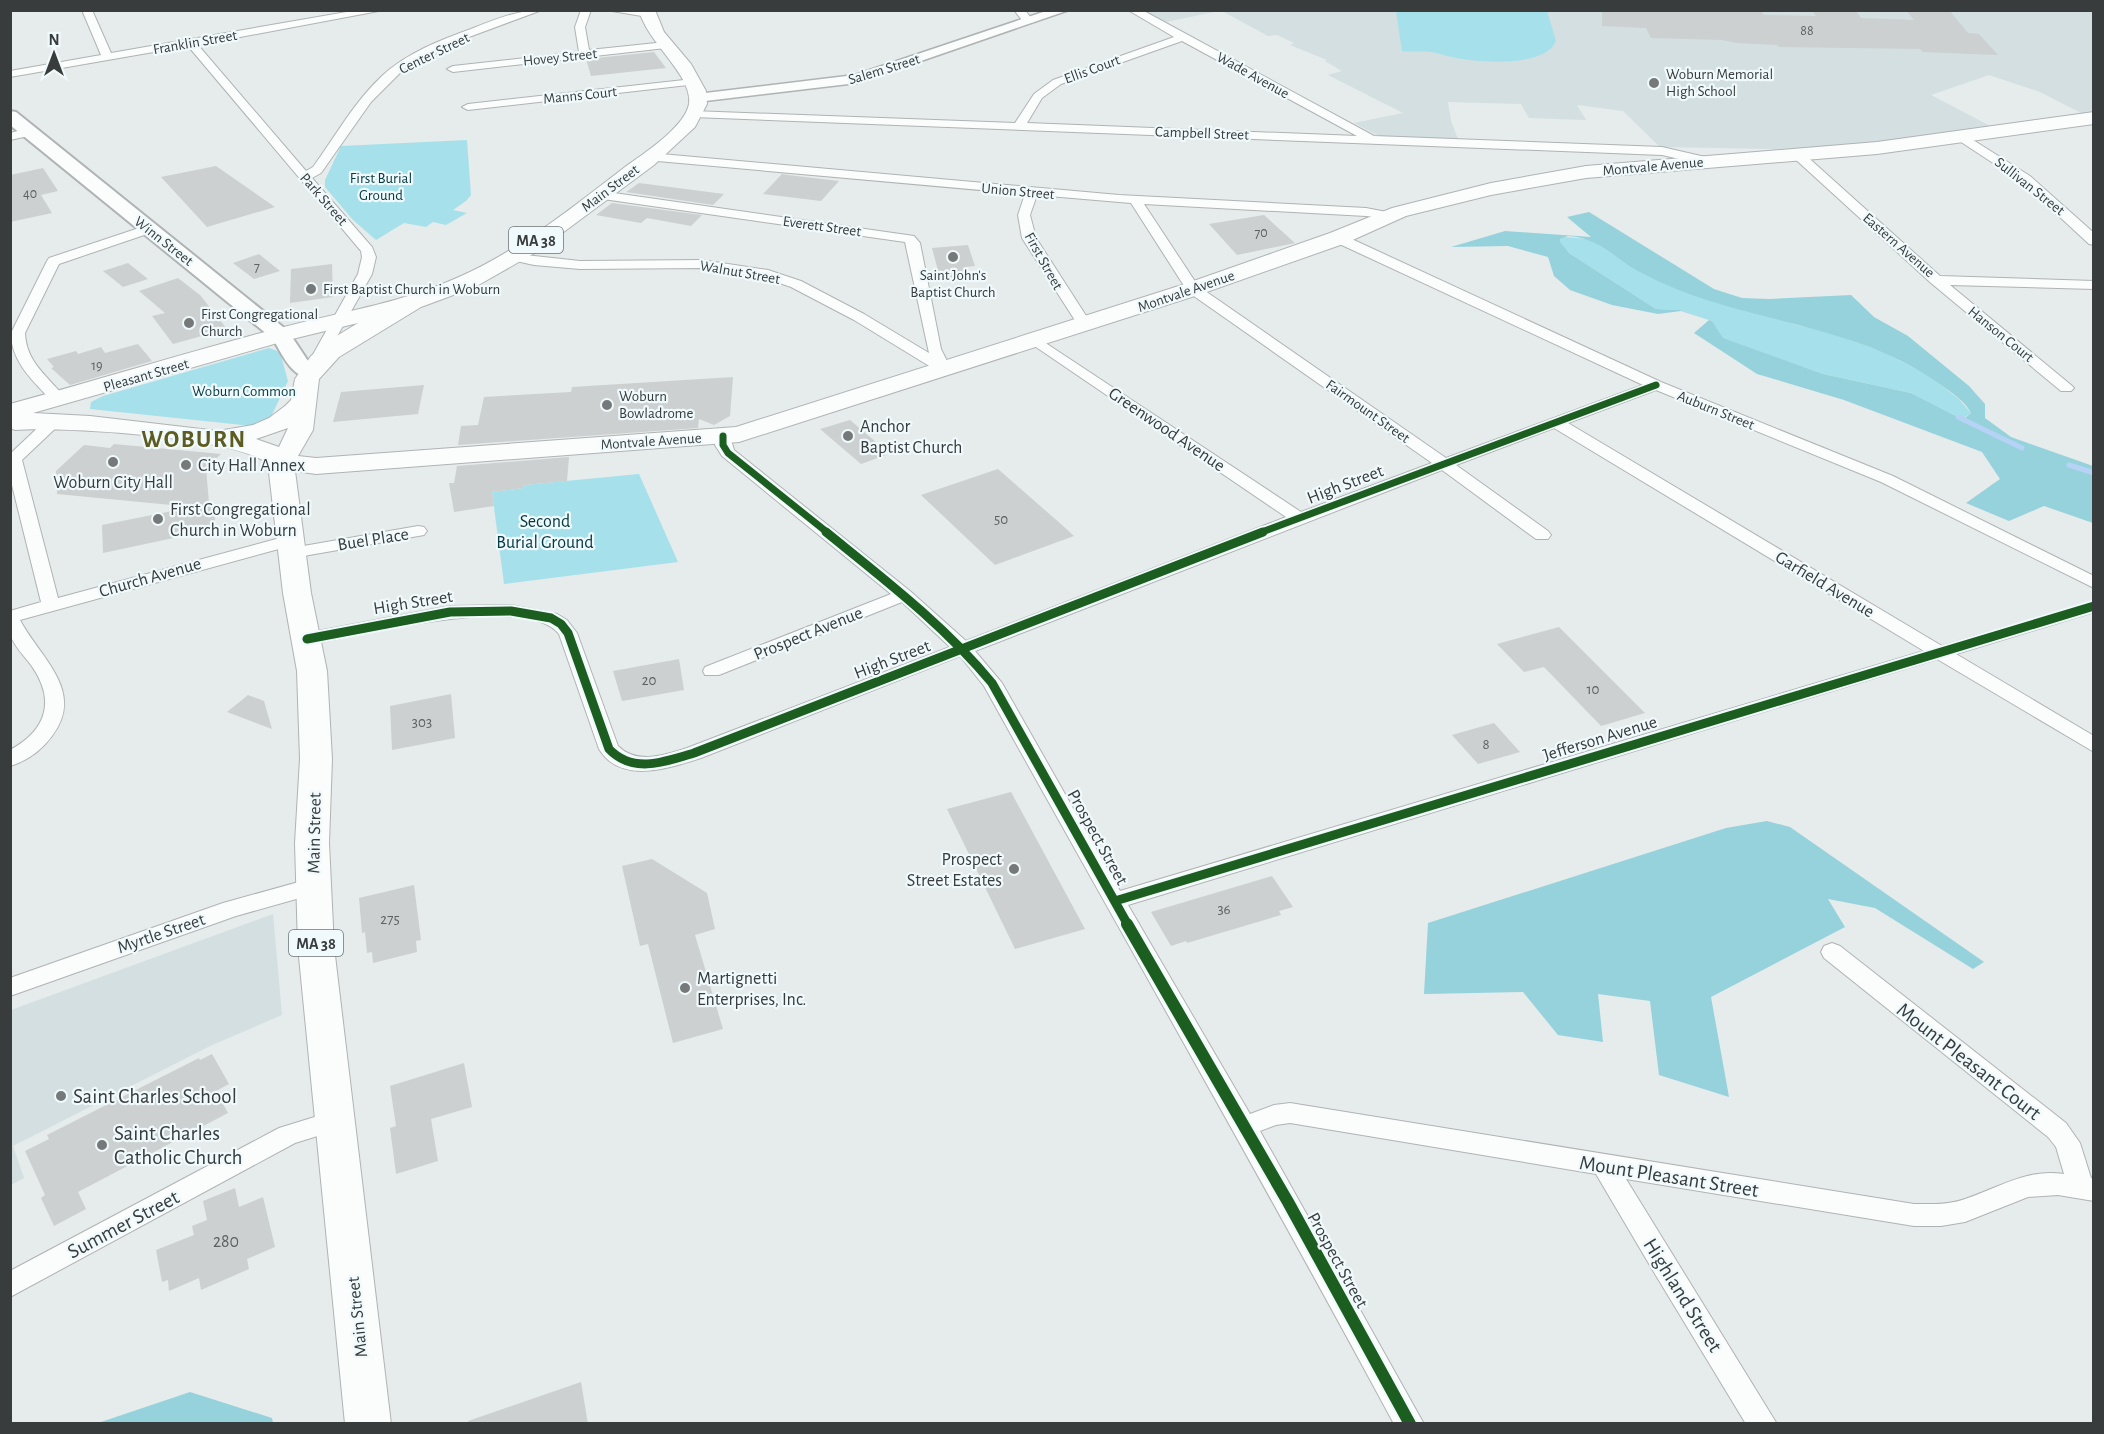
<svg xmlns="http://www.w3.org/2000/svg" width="2104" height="1434" viewBox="0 0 2104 1434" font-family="'Alegreya Sans',sans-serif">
	<rect width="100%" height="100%" fill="#e6ebeb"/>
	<path fill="#d3dfe1" d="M 1143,11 L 1143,10 L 1219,11 L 1166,22 Z
		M 1222,11 L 2093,11 L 2093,114 L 2085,115 L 2040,92 L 1989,75 L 1931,95 L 1994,128 L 1856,146 L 1776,149 L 1660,147 L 1623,111 L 1577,105 L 1586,120 L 1529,118 L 1521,104 L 1448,102 L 1451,121 L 1458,139 L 1379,136 L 1354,123 L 1403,113 L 1328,75 L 1342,71 L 1325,61 L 1327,60 L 1290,45 L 1294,43 L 1277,35 L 1268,36 Z
		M 273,914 L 282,1015 L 210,1046 L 13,1146 L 24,1178 L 11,1185 L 11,1010 Z"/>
	<path fill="#a6e1eb" d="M 1396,11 L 1547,11 L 1556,41 C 1546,66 1486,63 1463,59 C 1452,58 1442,54 1431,52 C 1422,51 1412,52 1402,51 Z
		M 467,140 L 471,195 L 466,201 L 453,210 L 467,213 L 446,225 L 433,222 L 426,227 L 404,223 L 376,240 L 353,220 L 325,187 L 325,180 L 341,146 Z
		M 1565,237 L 1589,239 L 1648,276 L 1797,325 L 1829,332 L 1885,353 L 1928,375 L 1959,399 L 1971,413 L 1964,418 L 1958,417 L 1911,393 L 1823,374 L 1722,338 L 1712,321 L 1680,310 L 1656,309 L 1569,253 L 1560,243 L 1560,239 Z
		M 269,348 L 280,352 L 288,381 L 270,419 L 252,426 L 90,409 L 91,402 L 103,396 Z
		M 639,474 L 678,562 L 504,584 L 492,492 L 523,488 L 524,485 Z"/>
	<path fill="#96d2dc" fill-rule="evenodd" d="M 1589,212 L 1714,289 L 1742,298 L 1769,299 L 1851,295 L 1874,317 L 1908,336 L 1969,386 L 1985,404 L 1985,418 L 2011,437 L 2093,466 L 2093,523 L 2044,506 L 2009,521 L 1966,503 L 2000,479 L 1982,452 L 1844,400 L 1757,374 L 1694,333 L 1709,320 L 1681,311 L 1658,314 L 1612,305 L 1570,290 L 1554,276 L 1548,257 L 1508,246 L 1451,247 L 1505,231 L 1591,237 L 1567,217 ZM 1568,236 C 1596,237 1614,257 1636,270 C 1647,276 1658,281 1669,286 C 1759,324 1860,326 1941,385 C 1952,393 1965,401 1971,413 L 1965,418 L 1958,417 L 1911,393 L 1823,374 L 1723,338 L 1712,321 L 1680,310 L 1656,309 L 1569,253 L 1560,242 L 1560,239 Z
		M 1767,821 L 1790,827 L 1984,962 L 1973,969 L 1875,908 L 1828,899 L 1845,927 L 1711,997 L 1729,1097 L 1659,1075 L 1650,1001 L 1598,994 L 1603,1042 L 1558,1035 L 1523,992 L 1424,994 L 1428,923 L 1726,828 Z
		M 190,1392 L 272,1418 L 273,1423 L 98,1423 Z"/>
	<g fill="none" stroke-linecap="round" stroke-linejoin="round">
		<path stroke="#b6d3f5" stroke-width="5" d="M 1958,417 L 2022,448
			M 2069,465 L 2094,473"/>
	</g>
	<path fill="#ccd0d0" d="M 1602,10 L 1761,10 L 1764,15 L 1816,16 L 1812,10 L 1855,10 L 1861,18 L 1914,20 L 1906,10 L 1949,10 L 1968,33 L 1979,34 L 1998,55 L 1923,52 L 1920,49 L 1779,47 L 1777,45 L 1737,43 L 1722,40 L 1651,38 L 1646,28 L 1602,26 Z
		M 654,52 L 666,68 L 591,76 L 586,59 Z
		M 216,166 L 275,207 L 207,227 L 161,177 Z
		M 43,168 L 58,191 L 41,195 L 52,213 L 10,222 L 10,175 Z
		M 782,174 L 788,175 L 839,181 L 821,201 L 763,194 Z
		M 639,183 L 647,184 L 724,194 L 713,205 L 626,192 Z
		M 612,203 L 702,215 L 691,226 L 647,218 L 641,223 L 596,215 Z
		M 1264,215 L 1295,243 L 1237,255 L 1209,224 Z
		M 968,245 L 975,266 L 965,267 L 969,279 L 941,282 L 932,248 Z
		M 259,254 L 280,271 L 254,279 L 233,263 Z
		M 128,263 L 148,279 L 123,287 L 103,271 Z
		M 332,264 L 333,297 L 290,303 L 291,269 Z
		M 178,278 L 200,295 L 227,329 L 173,344 L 152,316 L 165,313 L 139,291 Z
		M 138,344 L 152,361 L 70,385 L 51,368 L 54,367 L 47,359 L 76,351 L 78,354 L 101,347 L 105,353 Z
		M 733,377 L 730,416 L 714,425 L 699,419 L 698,428 L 458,445 L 461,426 L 478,425 L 484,397 L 571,392 L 572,387 Z
		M 424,385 L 418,414 L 333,422 L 341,392 Z
		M 850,420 L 877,443 L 874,444 L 886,455 L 861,464 L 820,429 Z
		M 114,444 L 221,454 L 206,468 L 209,503 L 213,502 L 216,529 L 103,553 L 102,525 L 192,507 L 57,494 L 56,471 L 84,445 L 110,448 Z
		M 569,457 L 567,481 L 524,485 L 523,488 L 492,492 L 494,506 L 454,512 L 449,483 L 454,483 L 457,466 Z
		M 998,469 L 1062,525 L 1074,536 L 995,565 L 921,495 Z
		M 1559,627 L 1645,713 L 1601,726 L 1544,667 L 1524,672 L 1497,644 Z
		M 679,659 L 684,690 L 622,701 L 613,671 Z
		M 451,694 L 455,738 L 392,750 L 390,706 Z
		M 248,695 L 264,701 L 272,729 L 227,712 Z
		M 1494,723 L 1520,752 L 1478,764 L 1452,735 Z
		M 1011,792 L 1085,929 L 1015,949 L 947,809 Z
		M 652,859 L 707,893 L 715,929 L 695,935 L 723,1029 L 673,1043 L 648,944 L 640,946 L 622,866 Z
		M 1272,876 L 1293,907 L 1279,911 L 1281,915 L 1187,943 L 1186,941 L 1171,946 L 1151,912 Z
		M 414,885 L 421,940 L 416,941 L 417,952 L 373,963 L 372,952 L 367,953 L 365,932 L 362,933 L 359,898 Z
		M 212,1054 L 229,1084 L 216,1091 L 228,1113 L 78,1192 L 86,1209 L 54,1226 L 41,1198 L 45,1195 L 25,1151 L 49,1139 L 47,1135 L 199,1058 L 200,1060 Z
		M 464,1063 L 472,1107 L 431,1119 L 438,1161 L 396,1174 L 390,1128 L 396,1126 L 390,1086 Z
		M 235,1188 L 239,1207 L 263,1197 L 275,1247 L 247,1259 L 249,1269 L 201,1290 L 199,1278 L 169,1291 L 168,1280 L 162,1282 L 156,1250 L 194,1235 L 192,1226 L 207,1220 L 203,1201 Z
		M 581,1382 L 588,1424 L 469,1424 L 468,1421 Z"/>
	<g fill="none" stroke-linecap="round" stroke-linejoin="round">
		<g stroke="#b0b3b4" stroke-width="2">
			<path id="minor" d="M 82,10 L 92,10 L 111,53 L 358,10 L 384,10 L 198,45 L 306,171 L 313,167 C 335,137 354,102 382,76 C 407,53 440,40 471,29 C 494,20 517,10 542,10 L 461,40 L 404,69 L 371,102 L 321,173 L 312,178 L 372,247 L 376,257 L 372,274 L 320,367 L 313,371 L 306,367 L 358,274 L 362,257 L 361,251 L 188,46 L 10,77 L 10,71 L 101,55 Z
				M 581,10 L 591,10 L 585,27 L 589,50 L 666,42 L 671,45 L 666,48 L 453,72 L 447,69 L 453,66 L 579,52 L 575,27 Z
				M 606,10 L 644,10 L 653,14 L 648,17 Z
				M 1014,10 L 1025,10 L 1034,22 L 1025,24 Z
				M 1128,10 L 1142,10 L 1374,136 L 1662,147 L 1714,159 L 1716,162 L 1710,166 L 1662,155 L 693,117 L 687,114 L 693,111 L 1015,123 L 1034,94 L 1053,80 L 1174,37 ZM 1182,41 L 1357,136 L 1027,123 L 1042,98 L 1061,84 Z
				M 693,79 L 699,82 L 697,84 L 468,110 L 462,107 L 468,104 Z
				M 29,128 L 33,129 L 33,135 L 10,140 L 10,133 Z
				M 1962,133 L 2030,176 L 2094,233 L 2094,245 L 2089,244 L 2022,182 L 1958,140 L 1956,137 Z
				M 1798,151 L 1802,152 L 1940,276 L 2094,281 L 2094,289 L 1950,285 L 2071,385 L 2074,388 L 2071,391 L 2061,391 L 1931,283 L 1794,158 L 1794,152 Z
				M 650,153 L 1119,195 L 1366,208 L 1392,213 L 1393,216 L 1392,219 L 1366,216 L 1144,204 L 1198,286 L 1446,458 L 1643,385 L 1333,241 L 1331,238 L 1333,235 L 1343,235 L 1661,382 L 1893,476 L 2094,576 L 2094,588 L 1881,482 L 1656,390 L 1568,423 L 1942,646 L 2094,601 L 2094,612 L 1956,654 L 2094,736 L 2094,752 L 1937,659 L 1128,905 L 1250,1114 L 1274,1105 L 1290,1103 L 1914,1204 C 1931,1204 1949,1205 1965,1199 C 1998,1188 2028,1168 2064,1174 L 2056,1147 L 2048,1137 L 1824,958 L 1821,952 L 1824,946 L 1832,943 L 1840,946 L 2066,1123 L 2080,1143 L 2091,1178 L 2094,1179 L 2094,1201 L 2058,1195 L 2028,1197 L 1965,1222 L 1941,1226 L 1914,1226 L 1626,1179 L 1777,1424 L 1746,1424 L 1655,1274 L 1596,1174 L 1290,1123 L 1276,1125 L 1260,1131 L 1424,1424 L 1394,1424 C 1260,1175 1121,933 984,686 L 960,656 L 701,758 C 669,768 621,785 599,749 L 559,634 C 527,592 355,636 307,645 L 300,643 L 298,639 L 300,635 L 307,633 L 450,606 L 511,605 L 557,614 L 567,620 L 577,633 L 618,746 C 637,765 664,755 687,748 L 950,647 L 902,602 L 719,675 L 705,675 L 703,671 L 705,667 L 891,594 L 722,456 L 715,445 L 717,433 L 729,433 L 734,450 L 910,591 L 966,641 L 1286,517 L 1030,343 L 1028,340 L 1035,336 L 1301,512 L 1432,463 L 1188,292 L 1131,203 L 1037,195 L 1030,215 L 1036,238 L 1092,325 L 1085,329 L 1078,325 L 1022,238 L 1018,215 L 1025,194 L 646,160 L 644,157 ZM 1554,428 L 1924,651 L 1120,891 L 1002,683 L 975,651 L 1442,470 L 1536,539 L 1548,539 L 1551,535 L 1548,531 L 1456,465 Z
				M 600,191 L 914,236 L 920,243 L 941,349 L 951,369 L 949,372 L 939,372 L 854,320 L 791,287 L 765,278 L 702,268 L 580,269 L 534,265 L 507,259 L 505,256 L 507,253 L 580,261 L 702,260 L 768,270 L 801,281 L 864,314 L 929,353 L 905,242 L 596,198 L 594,195 Z
				M 148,225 L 155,229 L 153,232 L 59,264 L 25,333 C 26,363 49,377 66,399 L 58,404 L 53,402 C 34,382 11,362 11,333 L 47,261 L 49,258 Z
				M 54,416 L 62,421 L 60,424 L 22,460 L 58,598 L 291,535 L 297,536 L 300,540 L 297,544 L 20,620 C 40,658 86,691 52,736 C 42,750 27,761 10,766 L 10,750 C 47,730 56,700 31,665 C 25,657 13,645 10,634 C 9,627 10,618 10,611 L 41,602 L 10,477 L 10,454 L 48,418 Z
				M 418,526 L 424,527 L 427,531 L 424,535 L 292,558 L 286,557 L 283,553 L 286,549 L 292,548 Z
				M 313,878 L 321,880 L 324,886 L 321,892 L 236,916 L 10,996 L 10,978 L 223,903 Z
				M 334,1111 L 343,1114 L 346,1121 L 343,1128 L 295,1143 L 10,1297 L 10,1271 L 279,1128 Z"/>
		</g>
		<g stroke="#b0b3b4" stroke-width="3">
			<path id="tertiary" d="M 1049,10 L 1069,10 L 857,83 L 697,102 L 690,98 L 697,94 L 855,75 Z"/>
		</g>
		<g stroke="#b0b3b4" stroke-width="4">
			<path id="secondary" d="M 10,111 L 16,112 L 288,331 L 308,361 L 321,372 L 318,377 C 294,383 283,356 273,339 L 10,125 Z"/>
		</g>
		<g stroke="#b0b3b4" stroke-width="2">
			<path id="primary" d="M 639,10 L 655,10 L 664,32 L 691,64 L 706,91 L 707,104 L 695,127 L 654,165 L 538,251 L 475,287 L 421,307 L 339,357 L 319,379 L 313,430 L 298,456 L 316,458 L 736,427 L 1185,284 L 1330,233 L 1392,208 L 1491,183 L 1586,166 L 1877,142 L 2094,112 L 2094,124 L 1877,154 L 1586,178 L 1491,195 L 1406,216 L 1346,243 L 1201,294 L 739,442 L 316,474 L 295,471 L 311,593 L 327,671 L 332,759 L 329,843 L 334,947 L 391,1424 L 345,1424 L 298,947 L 295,843 L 300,759 L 297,671 L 283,593 L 268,464 C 238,437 60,426 15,430 L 10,428 L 10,404 C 98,380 185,353 272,330 C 335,313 400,304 459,277 C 520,250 573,207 625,167 C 643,154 685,127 689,104 C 693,75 647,43 639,10 ZM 358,323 L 335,337 L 311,356 L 295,379 L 291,400 L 285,406 L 269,418 L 253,425 L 218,431 L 90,416 L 33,413 L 288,340 ZM 288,428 L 279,447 L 256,439 Z"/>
		</g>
		<use href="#minor" fill="#fbfcfc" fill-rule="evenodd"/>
		<use href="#tertiary" fill="#fbfcfc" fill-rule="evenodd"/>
		<use href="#secondary" fill="#fbfcfc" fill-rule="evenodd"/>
		<use href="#primary" fill="#fbfcfc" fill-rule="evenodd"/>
		<g stroke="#f0f9fb" stroke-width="10">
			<path id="cycleway-far2" d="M 723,436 L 723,445 L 728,453 L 828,533
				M 1259,533 L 1656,385"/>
		</g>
		<g stroke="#f0f9fb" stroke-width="13">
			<path id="cycleway-far1" d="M 826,532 C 884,579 944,625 992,683 L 1128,925
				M 307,639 L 450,612 L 511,611 L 551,618 L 561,624 L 568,633 L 609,749 C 633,774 665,762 694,753 L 1263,532
				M 1115,901 L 2094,606"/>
		</g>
		<g stroke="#f0f9fb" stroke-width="16">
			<path id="cycleway" d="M 1127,924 L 1288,1202 L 1410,1424"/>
		</g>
		<use href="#cycleway-far2" stroke="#1b5e20" stroke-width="7"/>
		<use href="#cycleway-far1" stroke="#1b5e20" stroke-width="9"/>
		<use href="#cycleway" stroke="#1b5e20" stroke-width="12"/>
	</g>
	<g fill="#75797a" stroke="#f0f9fb" stroke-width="2">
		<circle cx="1654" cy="83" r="6"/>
		<circle cx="953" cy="257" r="6"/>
		<circle cx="311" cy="289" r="6"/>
		<circle cx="189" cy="323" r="6"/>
		<circle cx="607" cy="405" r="6"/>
		<circle cx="848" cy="436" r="6"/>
		<circle cx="113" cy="462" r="6"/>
		<circle cx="186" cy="465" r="6"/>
		<circle cx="158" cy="519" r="6"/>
		<circle cx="1014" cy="869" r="6"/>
		<circle cx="685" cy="988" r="6"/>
		<circle cx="61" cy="1096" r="6"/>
		<circle cx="102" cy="1145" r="6"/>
	</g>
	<g text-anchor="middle" stroke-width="4.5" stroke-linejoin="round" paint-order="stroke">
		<g font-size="14" fill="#5d6162">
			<text x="1807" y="35">88</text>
			<text x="30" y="198">40</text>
			<text x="1261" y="237">70</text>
			<text x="257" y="271">7</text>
			<text x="97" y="370">19</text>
		</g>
		<g font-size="15" fill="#383c3d" stroke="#f0f9fb">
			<text transform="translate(195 42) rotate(-10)" y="5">Franklin Street</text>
			<text transform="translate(434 53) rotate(-26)" y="5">Center Street</text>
			<text transform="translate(560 57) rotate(-6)" y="5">Hovey Street</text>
			<text transform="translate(884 69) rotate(-17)" y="5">Salem Street</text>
			<text transform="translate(1092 69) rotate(-20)" y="5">Ellis Court</text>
			<text transform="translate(1253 75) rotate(29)" y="5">Wade Avenue</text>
			<text transform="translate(580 95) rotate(-6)" y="5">Manns Court</text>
			<text transform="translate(1202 133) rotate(2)" y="5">Campbell Street</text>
			<text transform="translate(1653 166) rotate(-5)" y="5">Montvale Avenue</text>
			<text transform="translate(2030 186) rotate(38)" y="5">Sullivan Street</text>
			<text transform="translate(610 188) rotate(-37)" y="5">Main Street</text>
			<text transform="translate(1018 191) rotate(5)" y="5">Union Street</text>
			<text transform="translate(324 199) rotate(49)" y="5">Park Street</text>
			<text transform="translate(822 226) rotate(8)" y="5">Everett Street</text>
			<text transform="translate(164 241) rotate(38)" y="5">Winn Street</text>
			<text transform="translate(1899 245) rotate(41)" y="5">Eastern Avenue</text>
			<text transform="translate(1044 261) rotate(61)" y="5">First Street</text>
			<text transform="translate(740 272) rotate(10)" y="5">Walnut Street</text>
			<text transform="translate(1186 291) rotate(-19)" y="5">Montvale Avenue</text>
			<text transform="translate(2001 334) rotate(39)" y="5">Hanson Court</text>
			<text transform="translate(146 375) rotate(-16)" y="5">Pleasant Street</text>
			<text transform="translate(1716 410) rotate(22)" y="5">Auburn Street</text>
			<text transform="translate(1368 411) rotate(35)" y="5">Fairmount Street</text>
			<text transform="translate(651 441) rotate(-4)" y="5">Montvale Avenue</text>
		</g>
		<g font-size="15" fill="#383c3d" stroke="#f0f9fb" text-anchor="start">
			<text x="1666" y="79">Woburn Memorial<tspan x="1666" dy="17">High School</tspan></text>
			<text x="953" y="280" text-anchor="middle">Saint John's<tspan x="953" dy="17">Baptist Church</tspan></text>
			<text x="323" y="294">First Baptist Church in Woburn</text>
			<text x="201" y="319">First Congregational<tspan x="201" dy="17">Church</tspan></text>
			<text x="619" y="401">Woburn<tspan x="619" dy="17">Bowladrome</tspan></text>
		</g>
		<g font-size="15" fill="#053941" stroke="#f0f9fb">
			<text x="381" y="183">First Burial<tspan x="381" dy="17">Ground</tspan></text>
			<text x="244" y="396">Woburn Common</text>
		</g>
		<g font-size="15" fill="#5d6162">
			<text x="1001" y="524">50</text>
			<text x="649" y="685">20</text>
			<text x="1593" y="694">10</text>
			<text x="422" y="727">303</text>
			<text x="1486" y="749">8</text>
			<text x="1224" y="914">36</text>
			<text x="390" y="924">275</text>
		</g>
		<g fill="#f0f9fb" stroke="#6f7576" stroke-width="1.5">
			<rect x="509" y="227" width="54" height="26" rx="4.5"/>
			<rect x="289" y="930" width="54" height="26" rx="4.5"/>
		</g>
		<g font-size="16" font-weight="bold" fill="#383c3d">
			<text x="536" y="246">MA 38</text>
			<text x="316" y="949">MA 38</text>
		</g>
		<g font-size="18" fill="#383c3d" stroke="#f0f9fb" text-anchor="start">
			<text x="860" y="432">Anchor<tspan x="860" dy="21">Baptist Church</tspan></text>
			<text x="198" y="471">City Hall Annex</text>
			<text x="113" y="488" text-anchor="middle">Woburn City Hall</text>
			<text x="170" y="515">First Congregational<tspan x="170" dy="21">Church in Woburn</tspan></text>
			<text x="1002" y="865" text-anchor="end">Prospect<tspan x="1002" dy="21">Street Estates</tspan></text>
			<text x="697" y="984">Martignetti<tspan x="697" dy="21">Enterprises, Inc.</tspan></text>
		</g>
		<g font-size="18" fill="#383c3d" stroke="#f0f9fb">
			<text transform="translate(1167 429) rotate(34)" y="6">Greenwood Avenue</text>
			<text transform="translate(1345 484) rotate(-21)" y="6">High Street</text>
			<text transform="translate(373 539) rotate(-9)" y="6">Buel Place</text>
			<text transform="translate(150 577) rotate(-16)" y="6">Church Avenue</text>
			<text transform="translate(1825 584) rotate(31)" y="6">Garfield Avenue</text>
			<text transform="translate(413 602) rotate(-9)" y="6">High Street</text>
			<text transform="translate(808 633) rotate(-22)" y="6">Prospect Avenue</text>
			<text transform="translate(892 659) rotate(-21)" y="6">High Street</text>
			<text transform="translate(1600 738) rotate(-17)" y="6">Jefferson Avenue</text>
			<text transform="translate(314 833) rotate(-89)" y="6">Main Street</text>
			<text transform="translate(1098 837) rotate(61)" y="6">Prospect Street</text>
			<text transform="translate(161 933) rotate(-19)" y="6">Myrtle Street</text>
			<text transform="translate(1338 1260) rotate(61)" y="6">Prospect Street</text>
			<text transform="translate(357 1317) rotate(-96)" y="6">Main Street</text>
		</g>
		<g font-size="18" fill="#053941" stroke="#f0f9fb">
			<text x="545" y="527">Second<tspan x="545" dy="21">Burial Ground</tspan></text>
		</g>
		<g font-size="18" fill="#5d6162">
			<text x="226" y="1247">280</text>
		</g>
		<g font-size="21" fill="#383c3d" stroke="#f0f9fb">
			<text transform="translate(1969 1061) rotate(38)" y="7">Mount Pleasant Court</text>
			<text transform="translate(1669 1176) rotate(9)" y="7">Mount Pleasant Street</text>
			<text transform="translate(123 1224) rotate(-28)" y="7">Summer Street</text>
			<text transform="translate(1683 1295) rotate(58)" y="7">Highland Street</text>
		</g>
		<g font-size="21" fill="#383c3d" stroke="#f0f9fb" text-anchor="start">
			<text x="73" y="1103">Saint Charles School</text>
			<text x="114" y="1140">Saint Charles<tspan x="114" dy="24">Catholic Church</tspan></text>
		</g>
		<g font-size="24" font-weight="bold" letter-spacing="1.5" fill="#5d5b1f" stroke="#f0f9fb">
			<text x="194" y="447">WOBURN</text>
		</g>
	</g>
	<rect width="2104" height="1434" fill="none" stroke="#383c3d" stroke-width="24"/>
	<g transform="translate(54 54)" stroke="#f0f9fb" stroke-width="4.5" paint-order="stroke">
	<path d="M0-4.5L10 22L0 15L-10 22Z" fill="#383c3d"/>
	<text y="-9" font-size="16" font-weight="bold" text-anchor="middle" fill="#383c3d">N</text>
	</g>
</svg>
